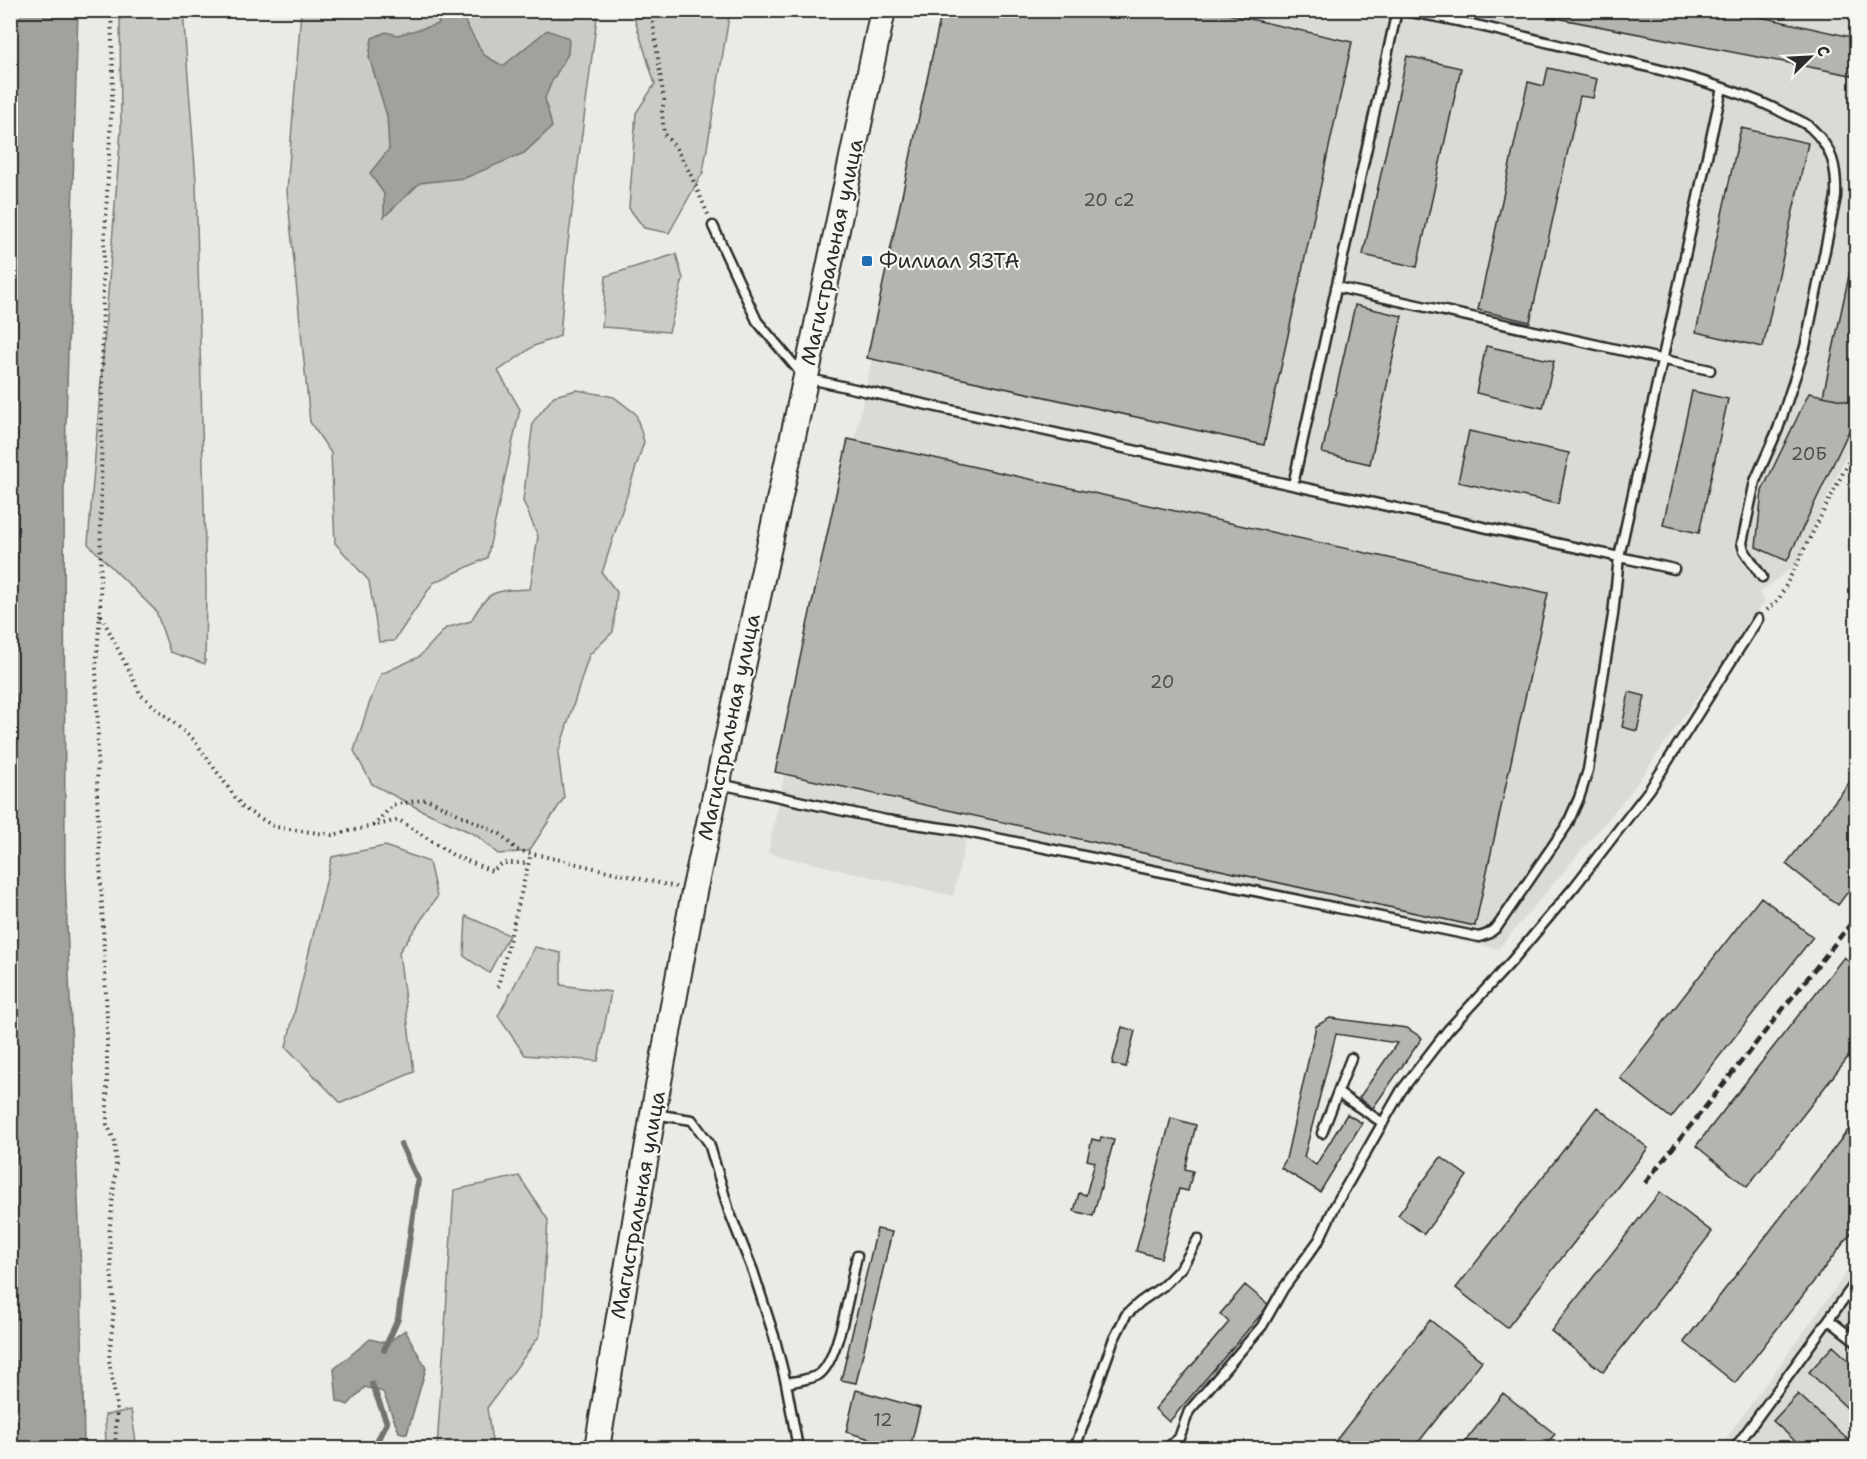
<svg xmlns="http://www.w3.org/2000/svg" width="1867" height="1459" viewBox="0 0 1867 1459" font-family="'Shantell Sans',sans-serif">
	<rect width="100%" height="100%" fill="#eaeae6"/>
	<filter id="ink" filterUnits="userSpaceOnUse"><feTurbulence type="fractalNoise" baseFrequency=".0167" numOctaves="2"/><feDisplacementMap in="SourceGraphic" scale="12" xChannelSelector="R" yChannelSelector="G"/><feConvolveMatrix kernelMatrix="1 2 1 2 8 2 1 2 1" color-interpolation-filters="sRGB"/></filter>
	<g filter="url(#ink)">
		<path fill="#dadad6" d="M 945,11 L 1856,11 L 1856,434 L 1798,563 L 1759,593 L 1765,601 L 1630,793 L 1498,949 L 967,834 L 953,896 L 768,853 Z
			M 1856,1260 L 1856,1448 L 1719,1448 Z"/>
		<path fill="#cacac7" stroke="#7a7a79" stroke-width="1.5" d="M 596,10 L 597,17 L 567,250 L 560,336 L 534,346 L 498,371 L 520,409 L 487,558 L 433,583 L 394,641 L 379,642 L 369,581 L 335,543 L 331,453 L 310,422 L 287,191 L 301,11 Z
			M 120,11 L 183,11 L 196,181 L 206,588 L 205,664 L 170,652 L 156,611 L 88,544 L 121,130 Z
			M 632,11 L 730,11 L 703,172 L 669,233 L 644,228 L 629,208 L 636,113 L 655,84 Z
			M 676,254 L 683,279 L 669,332 L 602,327 L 606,276 Z
			M 577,390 L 614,397 L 636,414 L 644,442 L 602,573 L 617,592 L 613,632 L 589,655 L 558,754 L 564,798 L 529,851 L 498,854 L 476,835 L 421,810 L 372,784 L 354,751 L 368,707 L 381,674 L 419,657 L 446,628 L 471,621 C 489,588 495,591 530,589 L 538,536 L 523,501 L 533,422 L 554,396 Z
			M 385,846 L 429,862 L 437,897 L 399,952 L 414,1072 L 341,1103 L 286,1047 L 332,857 Z
			M 466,916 L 509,935 L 489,973 L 464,956 Z
			M 535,947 L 561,953 L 561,985 L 611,992 L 598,1061 L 525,1055 L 498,1016 Z
			M 519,1176 L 548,1220 L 540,1335 L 487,1408 L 493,1448 L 437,1448 L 454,1190 Z
			M 131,1410 L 137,1448 L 106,1448 L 105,1415 Z"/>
		<path fill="#a1a19e" stroke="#727270" stroke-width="1.5" d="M 78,10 L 64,490 L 65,875 L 81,1273 L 84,1448 L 11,1448 L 10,11 Z
			M 434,11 L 445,11 L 461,15 L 484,55 L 503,66 L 547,30 L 569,38 L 568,54 L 552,81 L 545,98 L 552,127 L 524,153 L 465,178 L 420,183 L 384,217 L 384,194 L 370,173 L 389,149 L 387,116 L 369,57 L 372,38 L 386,32 L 397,35 L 439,24 Z
			M 405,1330 L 426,1368 L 407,1434 L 399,1432 L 383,1392 L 365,1387 L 348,1405 L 337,1401 L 334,1369 L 370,1339 L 387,1343 Z"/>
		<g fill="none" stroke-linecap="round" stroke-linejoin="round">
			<path stroke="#727270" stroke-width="6" d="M 384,1350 L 398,1319 L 418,1180 L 401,1144
				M 372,1384 L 387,1423 L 373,1448"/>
		</g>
		<path fill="#b4b4b1" stroke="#2b2b2b" stroke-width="1.5" d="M 942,10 L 1210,10 L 1352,42 L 1264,445 L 867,358 Z
			M 1515,10 L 1729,10 L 1856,38 L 1856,76 Z
			M 1407,56 L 1461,68 L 1417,267 L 1363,255 Z
			M 1548,68 L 1597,79 L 1593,98 L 1580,96 L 1530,322 L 1478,310 L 1528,82 L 1544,86 Z
			M 1741,128 L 1808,143 L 1763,347 L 1696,332 Z
			M 1856,243 L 1856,403 L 1823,396 Z
			M 1355,305 L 1402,316 L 1370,464 L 1322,453 Z
			M 1486,346 L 1554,361 L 1543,408 L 1476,393 Z
			M 1692,391 L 1728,399 L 1699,533 L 1663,525 Z
			M 1809,393 L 1856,403 L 1856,416 L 1787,561 L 1756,547 L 1762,491 Z
			M 1469,431 L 1569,453 L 1558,504 L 1458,482 Z
			M 848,439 L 1548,593 L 1475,926 L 775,772 Z
			M 1629,692 L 1645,696 L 1637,731 L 1622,727 Z
			M 1856,774 L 1856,881 L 1838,905 L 1786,864 Z
			M 1761,897 L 1813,937 L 1671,1118 L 1620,1078 Z
			M 1844,957 L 1856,967 L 1856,1047 L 1747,1187 L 1696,1146 Z
			M 1330,1018 L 1407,1028 L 1422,1038 L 1373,1108 L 1359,1098 L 1397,1043 L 1336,1034 L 1304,1157 L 1316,1165 L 1347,1114 L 1362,1123 L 1320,1192 L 1281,1168 L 1286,1159 L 1316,1026 Z
			M 1122,1027 L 1135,1031 L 1126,1067 L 1112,1064 Z
			M 1597,1107 L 1648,1148 L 1507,1328 L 1456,1288 Z
			M 1171,1118 L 1196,1125 L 1185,1169 L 1193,1171 L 1188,1191 L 1179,1189 L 1161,1258 L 1136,1251 Z
			M 1856,1120 L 1856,1227 L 1735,1383 L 1684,1342 Z
			M 1101,1137 L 1114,1140 L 1093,1216 L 1074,1211 L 1079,1193 L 1086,1195 L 1095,1162 L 1087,1160 L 1092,1139 L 1100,1141 Z
			M 1441,1157 L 1467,1176 L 1424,1234 L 1398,1215 Z
			M 1660,1192 L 1712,1232 L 1603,1372 L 1551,1331 Z
			M 877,1229 L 892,1232 L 856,1383 L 841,1380 Z
			M 1245,1285 L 1269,1305 L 1169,1422 L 1155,1409 L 1229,1322 L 1220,1314 Z
			M 1856,1312 L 1856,1331 L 1847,1324 Z
			M 1430,1320 L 1482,1361 L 1414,1448 L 1330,1448 Z
			M 1833,1346 L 1856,1367 L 1856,1400 L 1848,1409 L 1809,1372 Z
			M 856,1390 L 920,1408 L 910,1448 L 902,1448 L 846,1432 Z
			M 1503,1393 L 1555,1434 L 1543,1448 L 1460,1448 Z
			M 1798,1394 L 1856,1447 L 1856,1448 L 1803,1448 L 1773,1421 Z
			M 1764,1440 L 1773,1448 L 1756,1448 Z"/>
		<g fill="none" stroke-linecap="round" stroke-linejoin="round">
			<g stroke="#2b2b2b" stroke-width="13">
				<path id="lane" d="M 1398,10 C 1464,20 1529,38 1594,54 C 1657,69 1720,82 1778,110 C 1788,116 1801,120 1810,127 C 1833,148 1837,168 1836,197 L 1805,347 L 1778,429 L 1755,481 L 1742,543 L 1744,550 L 1762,577
					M 713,226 L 757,321 L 805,378 L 1674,569
					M 1336,287 L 1710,370
					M 1293,485 L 1397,10
					M 720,784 L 886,820 L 957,830 L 1479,937 L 1488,934 L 1497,927 L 1567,825 L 1579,798 L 1588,770 L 1613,615 L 1619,557 L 1722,88
					M 1338,1093 L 1383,1123
					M 654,1114 L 692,1120 L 709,1143 L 729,1211 L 753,1271 L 774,1336 L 786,1383 L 798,1448
					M 1322,1133 L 1351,1058
					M 1829,1320 L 1856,1341
					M 786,1383 C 796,1381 808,1380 818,1375 C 839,1363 851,1281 857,1256
					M 1075,1448 L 1113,1341 L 1126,1315 L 1140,1302 L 1163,1286 L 1181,1268 L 1198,1239
					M 1167,1448 L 1179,1438 L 1189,1411 L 1262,1326 L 1283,1289 L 1319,1240 L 1335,1206 L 1401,1091 L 1448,1030 L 1511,962 L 1575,886 L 1650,789 L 1758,619
					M 1735,1448 L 1856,1282
					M 1854,1448 L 1856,1441"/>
			</g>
			<g stroke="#2b2b2b" stroke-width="28">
				<path id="secondary" d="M 597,1448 L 653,1114 L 694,892 L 810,358 L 883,10"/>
			</g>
			<path stroke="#2b2b2b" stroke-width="4" stroke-dasharray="1.5 4.5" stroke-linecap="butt" d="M 111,10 L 113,77 L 103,273 L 100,613 L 141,695 L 194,740 L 243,808 L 275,827 L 332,835 L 399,820 L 453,855 L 492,871 L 503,863 L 529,863
				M 651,10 L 664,100 L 662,111 L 664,134 L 676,148 L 690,173 L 709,217
				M 1767,610 L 1779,599 L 1856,447
				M 100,614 L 96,667 L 98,729 L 97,795 L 107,1018 L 107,1124 L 115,1142 L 116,1167 L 109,1235 L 114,1308 L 109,1360 L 117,1407 L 115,1448
				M 373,826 L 393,805 L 427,799 L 500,834 L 517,850 L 676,887
				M 498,987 L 531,853"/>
			<use href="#lane" stroke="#f6f6f2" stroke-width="8"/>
			<use href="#secondary" stroke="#f6f6f2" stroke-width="24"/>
			<path stroke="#2b2b2b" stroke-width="4.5" stroke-dasharray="9 4.5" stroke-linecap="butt" d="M 1645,1183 L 1856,917"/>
		</g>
	</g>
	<rect fill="#1f6fb2" stroke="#f6f6f2" stroke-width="2" x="861" y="255" width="12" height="12" rx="3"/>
	<g text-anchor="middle" stroke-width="4.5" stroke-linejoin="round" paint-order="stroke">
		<g font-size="18" fill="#4d4d4c">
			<text x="1109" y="206">20 с2</text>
			<text x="1809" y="460">20Б</text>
			<text x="1162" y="688">20</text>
			<text x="883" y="1426">12</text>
		</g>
		<g font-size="21" fill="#2b2b2b" stroke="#f6f6f2">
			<text transform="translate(832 252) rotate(-78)" y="7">Магистральная улица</text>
			<text transform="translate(729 727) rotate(-78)" y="7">Магистральная улица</text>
			<text transform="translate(638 1205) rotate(-80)" y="7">Магистральная улица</text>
		</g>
		<g font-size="21" fill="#2b2b2b" stroke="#f6f6f2" text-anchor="start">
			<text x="879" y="268">Филиал ЯЗТА</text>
		</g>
	</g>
	<rect width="1867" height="1459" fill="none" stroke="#f6f6f2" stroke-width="36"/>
	<rect x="18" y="18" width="1831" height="1423" fill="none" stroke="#2b2b2b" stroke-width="2" filter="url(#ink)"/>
	<g transform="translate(1810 57) rotate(66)" stroke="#f6f6f2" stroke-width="4.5" paint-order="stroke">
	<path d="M0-4.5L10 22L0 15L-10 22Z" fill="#2b2b2b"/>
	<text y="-9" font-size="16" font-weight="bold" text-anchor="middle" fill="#2b2b2b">С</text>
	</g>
</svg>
